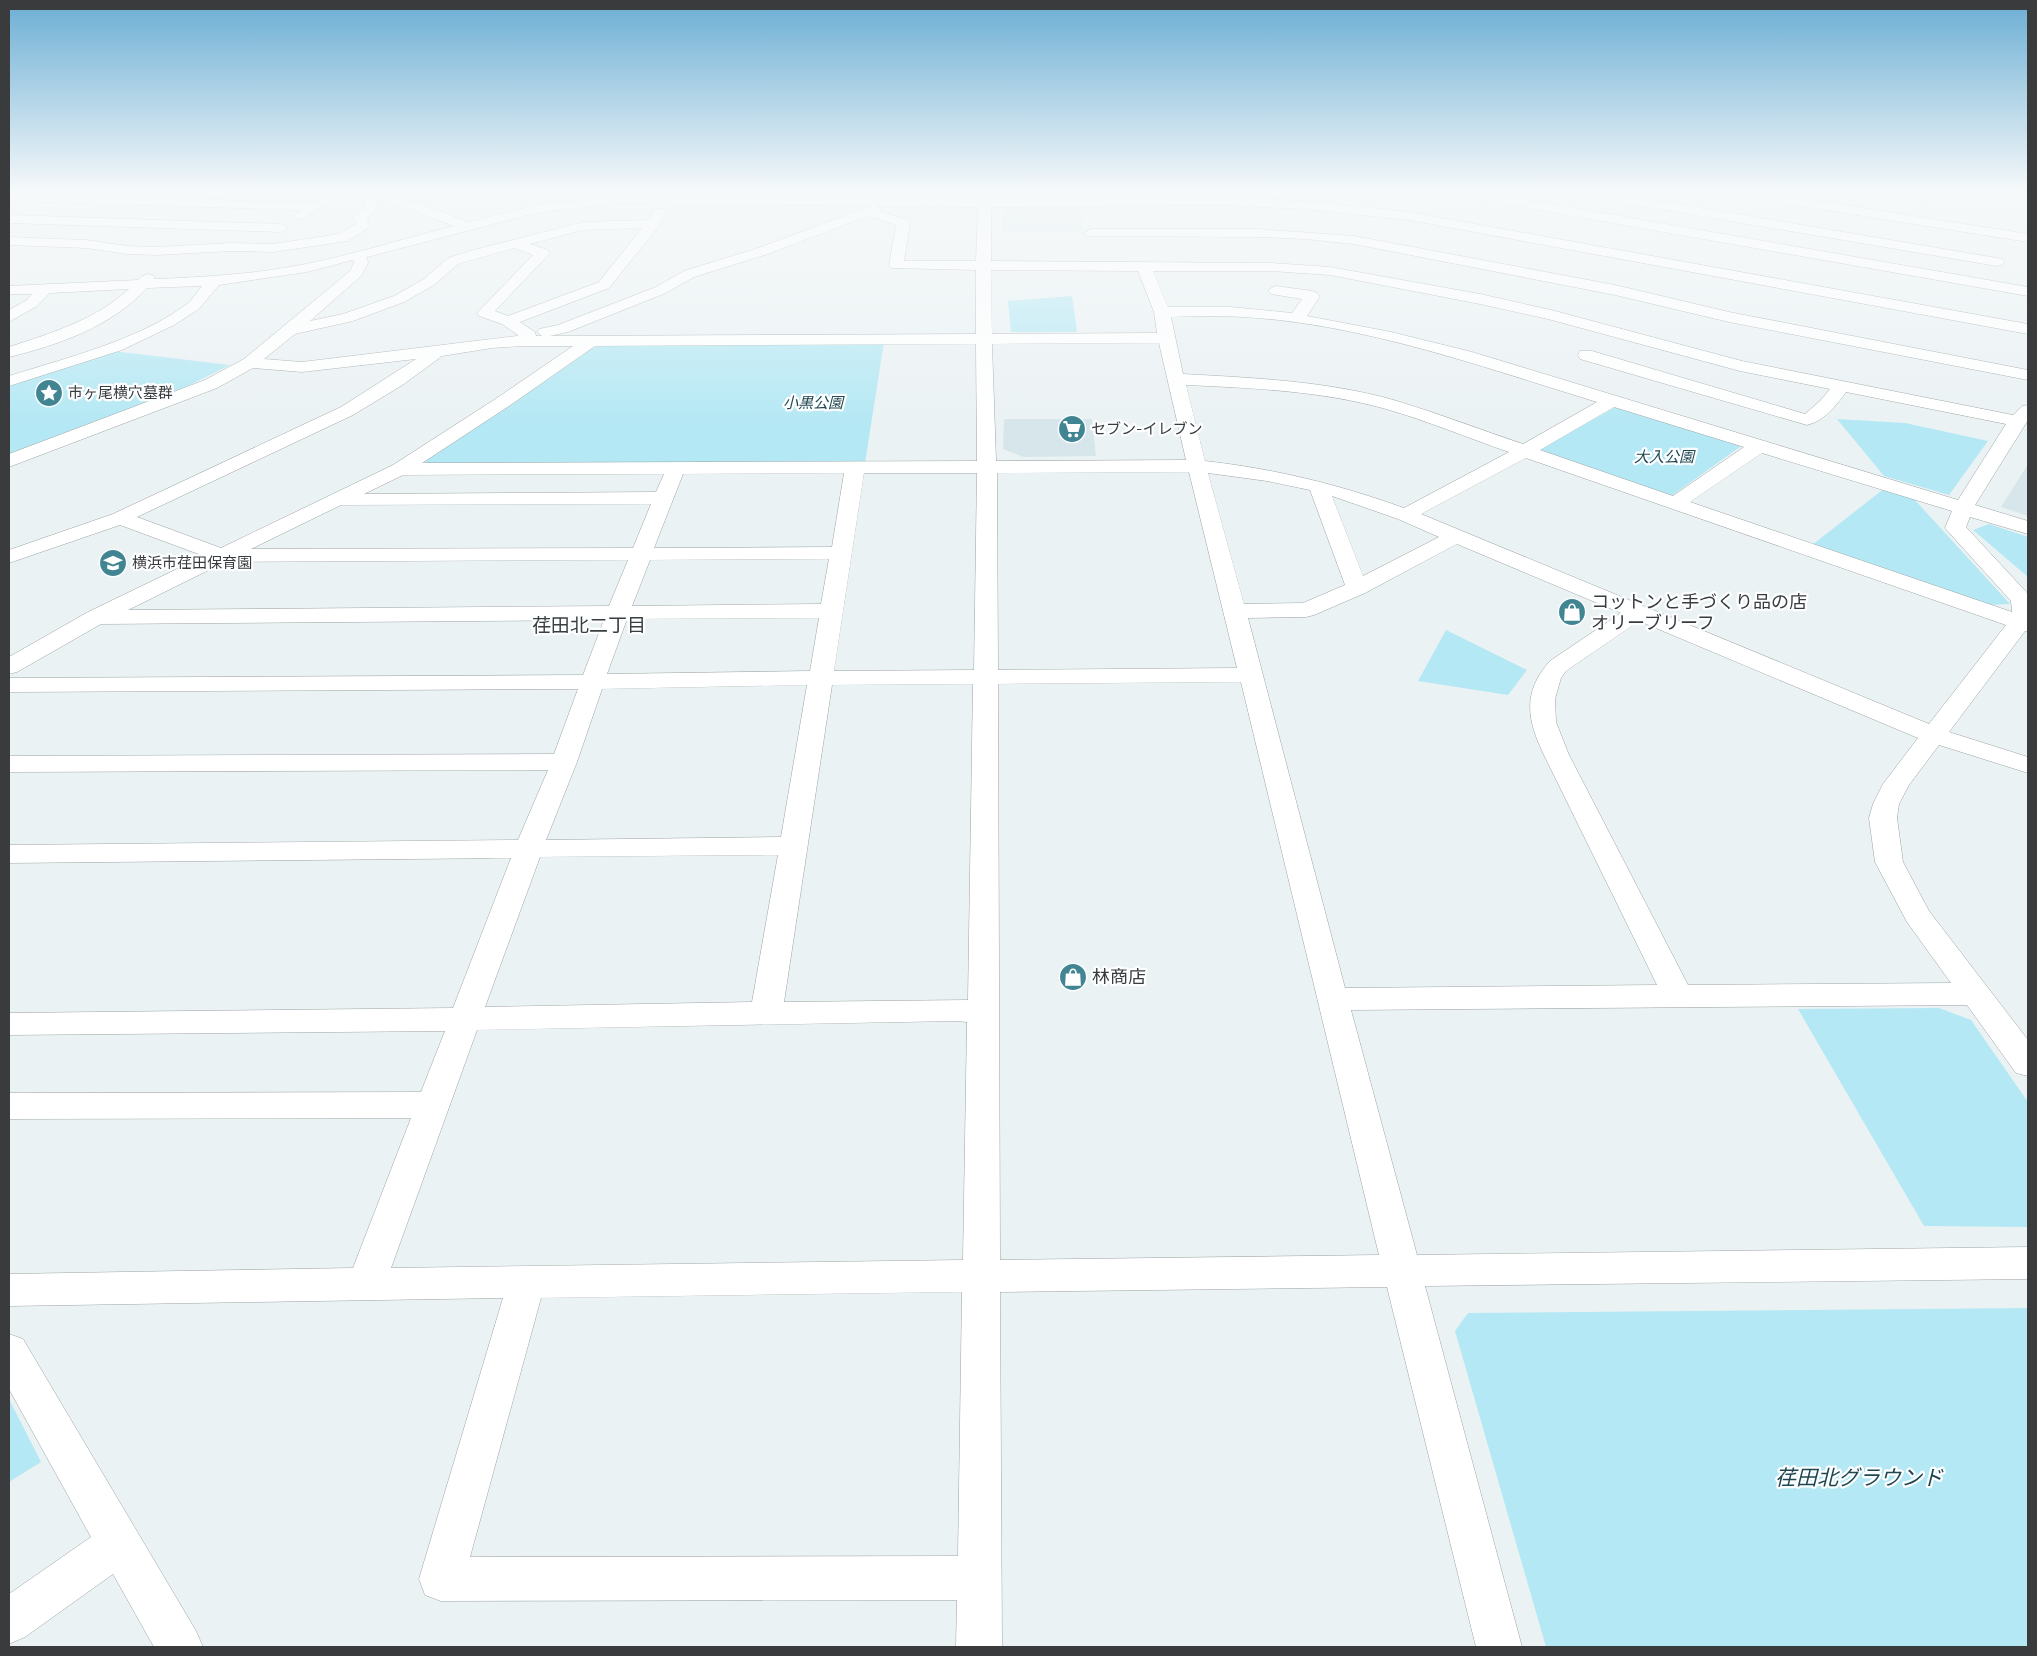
<svg xmlns="http://www.w3.org/2000/svg" width="2037" height="1656" viewBox="0 0 2037 1656" font-family="'PT Serif','Noto Sans JP',serif">
	<rect width="100%" height="100%" fill="#ebf2f4"/>
	<path fill="#d6e6ea" d="M 919,192 L 972,192 L 971,197 L 964,199 L 917,199 Z
		M 1011,206 L 1080,208 L 1083,232 L 1003,232 L 1002,209 Z
		M 1004,419 L 1092,419 L 1096,456 L 1024,457 L 1003,449 Z
		M 2028,464 L 2028,516 L 2001,507 Z"/>
	<path fill="#b4e8f4" d="M 1468,192 L 1550,192 L 1535,203 Z
		M 1072,296 L 1077,332 L 1011,332 L 1008,301 Z
		M 884,342 L 865,463 L 430,465 L 423,459 L 589,349 L 604,344 Z
		M 113,351 L 230,365 L 186,387 L 9,454 L 9,383 Z
		M 1617,406 L 1744,444 L 1670,497 L 1537,451 Z
		M 1837,419 L 1905,423 L 1988,441 L 1949,495 L 1884,476 Z
		M 1885,488 L 1914,499 L 2010,604 L 1987,605 L 1812,545 Z
		M 1989,524 L 2028,537 L 2028,577 L 1973,530 Z
		M 1446,630 L 1527,670 L 1508,695 L 1418,681 Z
		M 1939,1008 L 1971,1020 L 2028,1102 L 2028,1227 L 1924,1226 L 1798,1009 Z
		M 2028,1308 L 2028,1647 L 1546,1647 L 1455,1331 L 1468,1313 Z
		M 9,1399 L 41,1462 L 9,1482 Z"/>
	<g fill="none" stroke-linecap="round" stroke-linejoin="round">
		<g stroke="#9da4a5" stroke-width="1">
			<path id="minor" d="M 331,192 L 346,192 L 301,220 L 294,216 L 301,210 L 9,201 L 9,193 L 313,203 Z
				M 384,192 L 404,192 L 397,196 L 469,222 L 536,205 L 618,195 L 978,199 L 979,192 L 991,192 L 991,199 L 1219,197 L 1304,201 L 1409,212 L 2028,324 L 2028,334 L 1409,220 L 1304,209 L 1219,205 L 991,207 L 991,261 L 1271,263 L 1330,267 L 1480,294 L 1551,310 L 1742,361 L 2013,415 L 2022,406 L 2028,405 L 2028,420 L 1975,505 L 2028,521 L 2028,534 L 1970,517 L 1966,527 L 2028,594 L 2028,632 L 2025,631 L 1949,732 L 2028,757 L 2028,773 L 1939,745 L 1909,785 L 1899,804 L 1897,818 L 1903,862 L 1929,911 L 2028,1040 L 2028,1076 L 2016,1073 L 1967,1005 L 1351,1010 L 1417,1255 L 2028,1247 L 2028,1279 L 1425,1286 L 1522,1647 L 1476,1647 L 1387,1287 L 1000,1292 L 1002,1647 L 956,1647 L 957,1600 L 441,1601 L 425,1595 L 419,1579 L 503,1298 L 9,1306 L 9,1274 L 353,1268 L 411,1118 L 9,1119 L 9,1093 L 421,1092 L 445,1031 L 9,1035 L 9,1013 L 453,1008 L 511,858 L 9,863 L 9,845 L 518,840 L 548,770 L 9,772 L 9,756 L 554,754 L 578,689 L 9,692 L 9,678 L 583,675 L 604,620 L 101,624 L 17,672 L 9,674 L 9,657 L 88,612 L 204,556 L 120,525 L 9,563 L 9,550 L 113,514 L 341,407 L 416,359 L 302,372 L 253,368 L 217,388 L 9,467 L 9,454 L 205,380 L 244,359 L 350,271 L 354,263 L 353,260 L 307,272 L 219,285 L 199,309 L 174,325 L 122,350 L 9,386 L 9,376 C 66,358 139,340 187,304 C 193,299 197,292 202,286 L 147,288 C 111,327 58,345 9,357 L 9,347 C 52,333 95,320 129,289 L 50,293 L 37,306 L 9,322 L 9,310 L 27,300 L 32,294 L 9,294 L 9,286 L 138,280 C 143,275 146,273 153,275 L 155,279 C 206,277 256,274 306,264 C 356,254 405,238 454,226 L 384,200 L 378,202 L 376,209 L 367,219 L 370,225 L 368,228 L 348,241 L 273,252 L 231,251 L 156,255 L 127,254 L 86,248 L 9,245 L 9,237 L 86,240 L 127,246 L 156,247 L 231,243 L 273,244 L 339,234 L 356,224 L 353,218 L 363,208 L 367,197 ZM 618,203 L 871,206 L 758,248 L 684,271 L 656,287 L 558,325 L 539,329 L 537,332 L 542,336 L 536,336 L 535,332 L 520,322 L 609,288 L 658,227 L 667,212 L 665,209 L 655,209 L 649,220 L 583,222 L 470,251 L 448,258 L 424,279 L 394,296 L 343,314 L 310,321 L 361,276 L 368,263 L 367,257 L 536,213 ZM 877,206 L 978,207 L 976,261 L 904,261 L 910,223 L 908,220 L 879,211 L 881,209 ZM 868,216 L 896,225 L 889,265 L 891,268 L 976,270 L 976,334 L 550,336 L 568,332 L 666,293 L 694,277 L 768,254 ZM 642,228 L 599,282 L 508,316 L 495,311 L 550,253 L 548,250 L 530,244 L 583,230 ZM 514,248 L 533,255 L 477,313 L 479,316 L 502,324 L 518,335 L 517,336 L 302,362 L 264,359 L 295,334 L 353,321 L 404,302 L 434,285 L 458,264 ZM 991,270 L 1138,271 L 1154,312 L 1157,333 L 992,334 ZM 1153,271 L 1271,271 L 1330,275 L 1480,304 L 1548,319 L 1740,371 L 1830,389 L 1820,401 L 1805,414 L 1592,351 L 1580,351 L 1578,355 L 1580,359 L 1807,425 C 1824,421 1836,406 1846,392 L 2006,424 L 1958,500 L 1472,352 L 1391,332 L 1307,316 L 1320,296 L 1317,293 L 1312,291 L 1276,286 L 1271,288 L 1268,291 L 1271,294 L 1302,299 L 1292,313 L 1230,307 L 1168,307 ZM 1201,316 C 1337,314 1469,363 1597,402 L 1523,444 C 1481,430 1440,414 1397,401 C 1328,381 1255,378 1183,374 L 1171,317 ZM 1159,343 L 1186,460 L 996,461 L 992,344 ZM 976,344 L 977,461 L 422,463 L 509,406 L 595,346 ZM 521,346 L 573,346 L 497,398 L 393,465 L 221,548 L 137,517 L 353,415 L 404,384 L 442,356 L 492,348 ZM 1186,385 C 1252,388 1322,391 1386,409 C 1428,421 1468,438 1509,452 L 1404,508 C 1337,484 1275,469 1205,461 ZM 1614,407 L 1744,447 L 1673,496 L 1540,450 ZM 1762,453 L 1952,511 L 1945,528 L 2011,601 L 2012,612 L 1690,502 ZM 1526,458 L 2006,625 L 1929,724 L 1421,514 ZM 1189,472 L 1237,668 L 998,670 L 997,473 ZM 844,473 L 832,547 L 654,548 L 683,474 ZM 864,473 L 977,473 L 974,670 L 834,671 ZM 1208,473 L 1267,481 L 1310,490 L 1345,585 L 1303,603 L 1244,604 ZM 664,474 L 656,492 L 364,494 L 403,475 ZM 1332,496 L 1398,519 L 1439,537 L 1363,576 ZM 651,504 L 633,548 L 251,549 L 341,505 ZM 1457,544 L 1621,613 L 1550,661 C 1522,692 1527,720 1544,755 L 1657,985 L 1345,988 L 1248,618 L 1306,617 L 1314,615 L 1365,593 ZM 829,559 L 821,604 L 632,606 L 650,560 ZM 628,560 L 609,606 L 128,610 L 225,562 ZM 819,618 L 810,671 L 607,674 L 627,619 ZM 1639,621 L 1918,738 L 1883,784 L 1873,804 L 1869,818 L 1875,862 L 1907,922 L 1951,983 L 1688,985 L 1569,755 L 1556,722 L 1555,699 L 1561,678 L 1566,671 ZM 1241,682 L 1379,1255 L 1000,1260 L 998,684 ZM 973,684 L 968,1000 L 784,1002 L 832,685 ZM 807,685 L 781,837 L 546,840 L 577,762 L 602,689 ZM 778,855 L 752,1002 L 485,1007 L 540,857 ZM 956,1021 L 967,1022 L 963,1260 L 391,1268 L 477,1030 ZM 962,1292 L 958,1556 L 470,1557 L 541,1298 Z
				M 1453,192 L 1482,192 L 2028,287 L 2028,296 L 1459,196 Z
				M 1576,192 L 1606,192 L 1997,258 L 2002,259 L 2004,262 L 2002,265 L 1997,266 L 1582,196 Z
				M 1752,192 L 1774,192 L 1793,197 L 2028,234 L 2028,242 L 1793,205 L 1753,195 Z
				M 1890,192 L 1924,192 L 1950,196 L 1952,199 L 1945,203 L 1896,196 Z
				M 9,215 L 281,224 L 288,228 L 281,232 L 9,223 Z
				M 1091,229 L 1258,229 L 1354,236 L 1615,285 L 1729,312 L 2028,370 L 2028,380 L 1729,322 L 1615,295 L 1354,244 L 1306,239 L 1258,237 L 1086,236 L 1084,233 Z
				M 9,1334 L 23,1339 L 196,1631 L 203,1647 L 154,1647 L 113,1574 L 25,1637 L 9,1644 L 9,1594 L 91,1537 L 9,1389 Z"/>
		</g>
		<use href="#minor" fill="#fff" fill-rule="evenodd"/>
	</g>
	<linearGradient id="sky" x2="0" y2="1"><stop stop-color="#6baed4"/><stop offset="0.45" stop-color="#f6f9fa"/><stop offset="1" stop-color="#f6f9fa" stop-opacity="0"/></linearGradient>
	<rect width="2037" height="424" fill="url(#sky)"/>
	<defs>
		<g id="sight-disc" transform="scale(1.4375)"><circle r="9.5" fill="#418593" stroke="#fdfeff"/><path d="M0-6L1.8-2.2L6-1.7L2.9 1.2L3.7 5.4L0 3.3L-3.7 5.4L-2.9 1.2L-6-1.7L-1.8-2.2Z" fill="#fff"/></g>
		<g id="supermarket-disc" transform="scale(1.4375)"><circle r="9.5" fill="#418593" stroke="#fdfeff"/><path d="M-6-5.5h2.5l.6 2H6L4.5 2H-2.5L-4.4-4H-6ZM-1.5 3.2a1.3 1.3 0 1 0 .1 0ZM3 3.2a1.3 1.3 0 1 0 .1 0Z" fill="#fff"/></g>
		<g id="school-disc" transform="scale(1.4375)"><circle r="9.5" fill="#418593" stroke="#fdfeff"/><path d="M0-5L7-2L0 1L-7-2ZM-4 1L0 2.5L4 1V4Q0 6-4 4Z" fill="#fff"/></g>
		<g id="shop-disc" transform="scale(1.4375)"><circle r="9.5" fill="#418593" stroke="#fdfeff"/><path d="M-5-2.5h2.3a2.7 3.5 0 0 1 5.4 0H5L5.5 6h-11ZM-1.5-2.5h3a1.5 2.3 0 0 0-3 0Z" fill="#fff"/></g>
	</defs>
	<g fill-rule="evenodd">
		<use href="#sight-disc" x="49" y="393"/>
		<use href="#supermarket-disc" x="1072" y="429"/>
		<use href="#school-disc" x="113" y="563"/>
		<use href="#shop-disc" x="1572" y="612"/>
		<use href="#shop-disc" x="1073" y="977"/>
	</g>
	<g text-anchor="middle" stroke-width="4.5" stroke-linejoin="round" paint-order="stroke">
		<g font-size="15" fill="#393b3c" stroke="#fdfeff" text-anchor="start">
			<text x="68" y="398">市ヶ尾横穴墓群</text>
			<text x="1091" y="434">セブン-イレブン</text>
			<text x="132" y="568">横浜市荏田保育園</text>
		</g>
		<g font-size="15" font-style="italic" fill="#1f474f" stroke="#fdfeff">
			<text x="813" y="408">小黒公園</text>
			<text x="1664" y="462">大入公園</text>
		</g>
		<g font-size="18" fill="#393b3c" stroke="#fdfeff" text-anchor="start">
			<text x="1591" y="608">コットンと手づくり品の店<tspan x="1591" dy="21">オリーブリーフ</tspan></text>
			<text x="1092" y="983">林商店</text>
		</g>
		<g font-size="19" fill="#393f40" stroke="#fdfeff">
			<text x="589" y="632">荏田北二丁目</text>
		</g>
		<g font-size="21" font-style="italic" fill="#1f474f" stroke="#fdfeff">
			<text x="1859" y="1485">荏田北グラウンド</text>
		</g>
	</g>
	<rect width="2037" height="1656" fill="none" stroke="#393b3c" stroke-width="20"/>
</svg>
